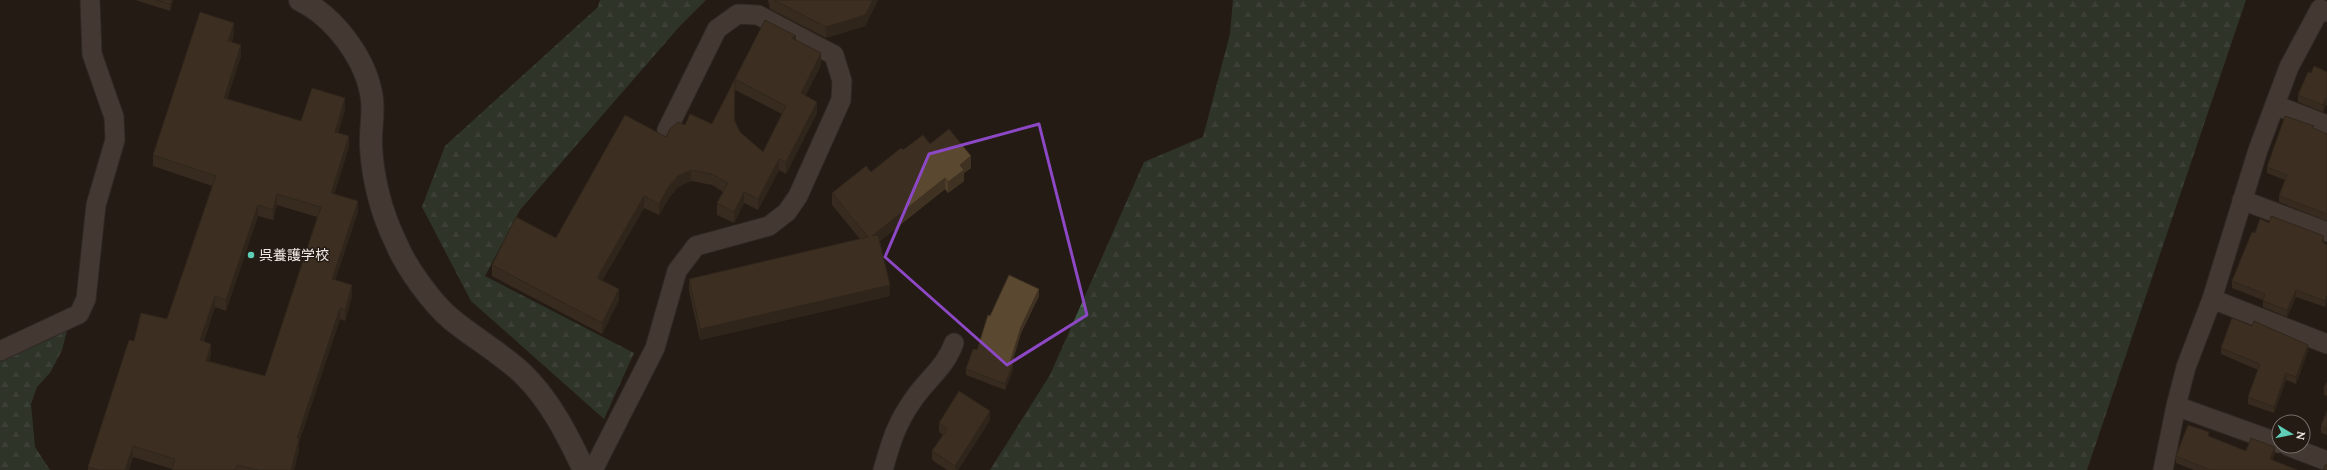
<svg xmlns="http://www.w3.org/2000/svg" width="2327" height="470" viewBox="0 0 2327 470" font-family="Lora,'Noto Sans JP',serif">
	<defs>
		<pattern id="forest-firs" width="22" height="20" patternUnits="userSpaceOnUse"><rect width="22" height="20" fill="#3c533f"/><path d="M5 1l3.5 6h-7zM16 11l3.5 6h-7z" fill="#586c5b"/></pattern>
	</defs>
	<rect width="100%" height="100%" fill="#251b15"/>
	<path fill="url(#forest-firs)" d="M 600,0 L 706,0 L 679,27 L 520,210 L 485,276 L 634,353 L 604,419 L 471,301 L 422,207 L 445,146 L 598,7 Z
		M 1233,0 L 2246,0 L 2087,470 L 990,470 L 1050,375 L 1144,162 L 1203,137 L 1230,34 Z
		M 70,319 L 62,350 L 50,373 L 37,387 L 31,404 L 35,447 L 50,470 L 0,470 L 0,351 Z"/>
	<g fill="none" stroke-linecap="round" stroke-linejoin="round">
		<g stroke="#3f3834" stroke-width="21">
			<path id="minor" d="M 2275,105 L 2327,125
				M 2242,200 L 2327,232
				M 2212,299 L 2327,344
				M 0,351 L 79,314 L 86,299 L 96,205 L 115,140 L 114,117 L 92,54 L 90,0
				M 2176,406 L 2279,443
				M 2288,446 L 2327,461
				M 593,470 L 655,348 L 677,271 L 696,246 L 769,226 L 787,212 L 798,196 L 841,100 L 842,81 L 834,55 L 758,15 L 738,14 L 717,29 L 667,130
				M 883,470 C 891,442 896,424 913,400 C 927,379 945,368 954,343
				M 2163,470 L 2176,406 L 2186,367 L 2212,299 L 2258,150 L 2289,67 L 2320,9 L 2327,12"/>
		</g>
		<g stroke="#3f3834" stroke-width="24">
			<path id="tertiary" d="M 300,0 C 335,17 367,60 372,99 C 374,115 370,131 371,147 C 373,180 382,214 396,243 C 406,267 431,302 451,319 C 474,338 501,353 523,374 C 550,400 568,436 584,470"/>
		</g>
		<use href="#minor" stroke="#6a5e56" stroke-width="19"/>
		<use href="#tertiary" stroke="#6a5e56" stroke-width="22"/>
	</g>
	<path fill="#4d3e29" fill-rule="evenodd" d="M 135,0 L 173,0 L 170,11 Z
		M 768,0 L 878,0 L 865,26 L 826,38 L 770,9 Z
		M 765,20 L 796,40 L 821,65 L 805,96 L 817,113 L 786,174 L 779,170 L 758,210 L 744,203 L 734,223 L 717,215 L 717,203 L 723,192 L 712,185 L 691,181 L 678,187 L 669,198 L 659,215 L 644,208 L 602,281 L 619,300 L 602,334 L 492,276 L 492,265 L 556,238 L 666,137 L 685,125 L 712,124 ZM 735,90 L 782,114 L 763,152 L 740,132 L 735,120 Z
		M 234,34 L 232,42 L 241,56 L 227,99 L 301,121 L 345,109 L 338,133 L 349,147 L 334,194 L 358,212 L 335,280 L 352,296 L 345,321 L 340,319 L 299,442 L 299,450 L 294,470 L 172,470 L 172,469 L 133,457 L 129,470 L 88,470 L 88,467 L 134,341 L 167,319 L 212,186 L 153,166 L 153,155 ZM 277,205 L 317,217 L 265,376 L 209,361 L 211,354 L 204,341 L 215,307 L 226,311 L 258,216 L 273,220 Z
		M 2327,72 L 2327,105 L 2326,105 L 2323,112 L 2298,102 L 2298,95 L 2311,73 Z
		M 2314,129 L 2327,134 L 2327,221 L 2279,202 L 2279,196 L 2285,180 L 2267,173 L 2267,167 Z
		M 930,144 L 971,168 L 964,173 L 964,181 L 948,193 L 945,189 L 880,241 L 890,296 L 700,340 L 689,291 L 689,279 L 860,239 L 832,205 L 832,193 L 871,172 L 903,150 Z
		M 2255,233 L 2324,242 L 2324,243 L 2327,245 L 2325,307 L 2296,297 L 2287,317 L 2263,307 L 2263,300 L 2232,288 L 2232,281 Z
		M 1039,296 L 1021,333 L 1012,363 L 1013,370 L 1005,390 L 966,375 L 966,369 L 977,350 L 990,316 Z
		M 2221,348 L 2308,351 L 2296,384 L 2286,380 L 2274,413 L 2248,404 L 2248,397 L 2258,370 L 2221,354 Z
		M 2327,382 L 2327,396 L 2324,395 L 2324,388 Z
		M 2327,411 L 2327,435 L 2321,433 L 2321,426 Z
		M 990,420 L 958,470 L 947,470 L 932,460 L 932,451 L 943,435 L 939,432 L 939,423 Z
		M 2209,436 L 2246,451 L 2275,453 L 2272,460 L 2297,470 L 2194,470 L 2176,463 L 2176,456 Z"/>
	<path fill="#3f3222" d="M 172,0 L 173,0 L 170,11 L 170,4 Z
		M 873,0 L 878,0 L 865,26 L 826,38 L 826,27 Z
		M 234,23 L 234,34 L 228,52 L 228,41 Z
		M 796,36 L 796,48 L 792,38 Z
		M 241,45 L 241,56 L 224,109 L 224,98 Z
		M 821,53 L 821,65 L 801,105 L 801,93 Z
		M 345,98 L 345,109 L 335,143 L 335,132 Z
		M 2326,98 L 2326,105 L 2323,112 L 2323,105 Z
		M 817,102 L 817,113 L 786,174 L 786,162 Z
		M 349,136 L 349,147 L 331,204 L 331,193 Z
		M 971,156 L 971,168 L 964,173 L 964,181 L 948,193 L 948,182 L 960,165 Z
		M 779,159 L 779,170 L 758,210 L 758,199 Z
		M 691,170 L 691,181 L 678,187 L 669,198 L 659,215 L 659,204 L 669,186 L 678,176 Z
		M 945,178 L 945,189 L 872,247 L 872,236 Z
		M 744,192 L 744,203 L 734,223 L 734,212 Z
		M 277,194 L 277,205 L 273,220 L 273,210 Z
		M 644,196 L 644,208 L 597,289 L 597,278 Z
		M 358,201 L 358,212 L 332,290 L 332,279 Z
		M 258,205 L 258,216 L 226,311 L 226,300 Z
		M 2324,236 L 2324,242 L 2322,249 L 2322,242 Z
		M 352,285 L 352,296 L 345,321 L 345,310 Z
		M 890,285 L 890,296 L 700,340 L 700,329 Z
		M 619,289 L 619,300 L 602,334 L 602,323 Z
		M 1039,289 L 1039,296 L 1021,333 L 1010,369 L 1010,363 L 1021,327 Z
		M 2296,290 L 2296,297 L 2287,317 L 2287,310 Z
		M 2327,295 L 2327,302 L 2325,307 L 2325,301 Z
		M 215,296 L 215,307 L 200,351 L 200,340 Z
		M 340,308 L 340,319 L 299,442 L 299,450 L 294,470 L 291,470 L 297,438 Z
		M 211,344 L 211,354 L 206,372 L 206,361 Z
		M 2308,345 L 2308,351 L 2296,384 L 2296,377 Z
		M 1013,364 L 1013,370 L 1005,390 L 1005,384 Z
		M 2286,373 L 2286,380 L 2274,413 L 2274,407 Z
		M 990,411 L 990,420 L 958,470 L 955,470 L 955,466 Z
		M 133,446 L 133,457 L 129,470 L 125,470 Z
		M 2275,447 L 2275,453 L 2270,466 L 2270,459 Z"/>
	<path fill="#5a4830" stroke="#3f3222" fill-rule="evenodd" d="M 156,0 L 172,0 L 170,4 Z
		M 774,0 L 873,0 L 865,15 L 826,27 Z
		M 200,12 L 234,23 L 228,41 L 241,45 L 224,98 L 301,121 L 312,88 L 345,98 L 335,132 L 349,136 L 331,193 L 358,201 L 332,279 L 352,285 L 345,310 L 340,308 L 297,438 L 299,439 L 291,470 L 258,470 L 237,465 L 235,470 L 172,470 L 175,459 L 133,446 L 125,470 L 98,470 L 88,467 L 129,340 L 134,341 L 141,313 L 167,319 L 216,176 L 153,155 ZM 277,194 L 321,207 L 265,376 L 206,361 L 211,344 L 200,340 L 215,296 L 226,300 L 258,205 L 273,210 Z
		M 765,20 L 796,36 L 792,38 L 821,53 L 801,93 L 817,102 L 786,162 L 779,159 L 758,199 L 744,192 L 734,212 L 717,203 L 728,183 L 712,174 L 691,170 L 678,176 L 669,186 L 659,204 L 644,196 L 597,278 L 619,289 L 602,323 L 492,265 L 516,217 L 556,238 L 625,115 L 666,137 L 670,129 L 678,122 L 685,125 L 690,114 L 712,124 ZM 735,79 L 786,106 L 763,152 L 740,132 L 734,120 Z
		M 2314,66 L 2327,72 L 2327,99 L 2326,98 L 2323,105 L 2298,95 L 2308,72 L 2311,73 Z
		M 2285,116 L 2314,126 L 2313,128 L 2327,134 L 2327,214 L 2279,196 L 2287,175 L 2267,167 Z
		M 949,129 L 971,156 L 960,165 L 964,170 L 948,182 L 945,178 L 872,236 L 878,235 L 890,285 L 700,329 L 689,279 L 868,237 L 832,193 L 866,166 L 871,172 L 901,148 L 903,150 L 923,135 L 930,144 Z
		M 2271,216 L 2324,236 L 2322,242 L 2327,245 L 2327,295 L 2325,301 L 2296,290 L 2287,310 L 2263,301 L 2265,294 L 2232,281 L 2252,232 L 2255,233 L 2260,219 L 2269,223 Z
		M 1009,275 L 1039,289 L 1021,327 L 1010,363 L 1013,364 L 1005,384 L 966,369 L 973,349 L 977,350 L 988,315 L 990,316 Z
		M 2232,318 L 2252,326 L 2254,321 L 2308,345 L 2296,377 L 2286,373 L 2274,407 L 2248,397 L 2260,364 L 2221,348 Z
		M 2327,382 L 2327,390 L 2324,388 Z
		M 959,391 L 990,411 L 955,466 L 932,451 L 947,429 L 939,423 Z
		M 2327,411 L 2327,429 L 2321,426 Z
		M 2188,425 L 2209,432 L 2208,436 L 2246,451 L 2251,438 L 2275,447 L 2270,459 L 2297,470 L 2208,470 L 2208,469 L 2176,456 Z
		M 2325,465 L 2327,465 L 2327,470 L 2323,470 Z"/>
	<path d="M0 0H2327V470H0ZM 1039,124 L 1087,315 L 1007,365 L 885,257 L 929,154 Z" fill="#251b15" fill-opacity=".55" fill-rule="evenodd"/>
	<path fill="none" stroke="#8c48c5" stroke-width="3" stroke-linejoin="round" d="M 1039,124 L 1087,315 L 1007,365 L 885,257 L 929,154 Z"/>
	<circle fill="#5eceb7" stroke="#251b15" stroke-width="1.5" cx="251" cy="255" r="4"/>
	<g text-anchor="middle" stroke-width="3" stroke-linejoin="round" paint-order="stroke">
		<g font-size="14" fill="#efe8e4" stroke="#251b15" text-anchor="start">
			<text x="259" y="260">呉養護学校</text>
		</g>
	</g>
	<g transform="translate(2291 434) rotate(100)"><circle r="19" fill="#251b15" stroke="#766d68"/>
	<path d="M0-3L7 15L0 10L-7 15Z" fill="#5eceb7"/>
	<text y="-6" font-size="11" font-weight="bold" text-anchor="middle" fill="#efe8e4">N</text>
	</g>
</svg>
